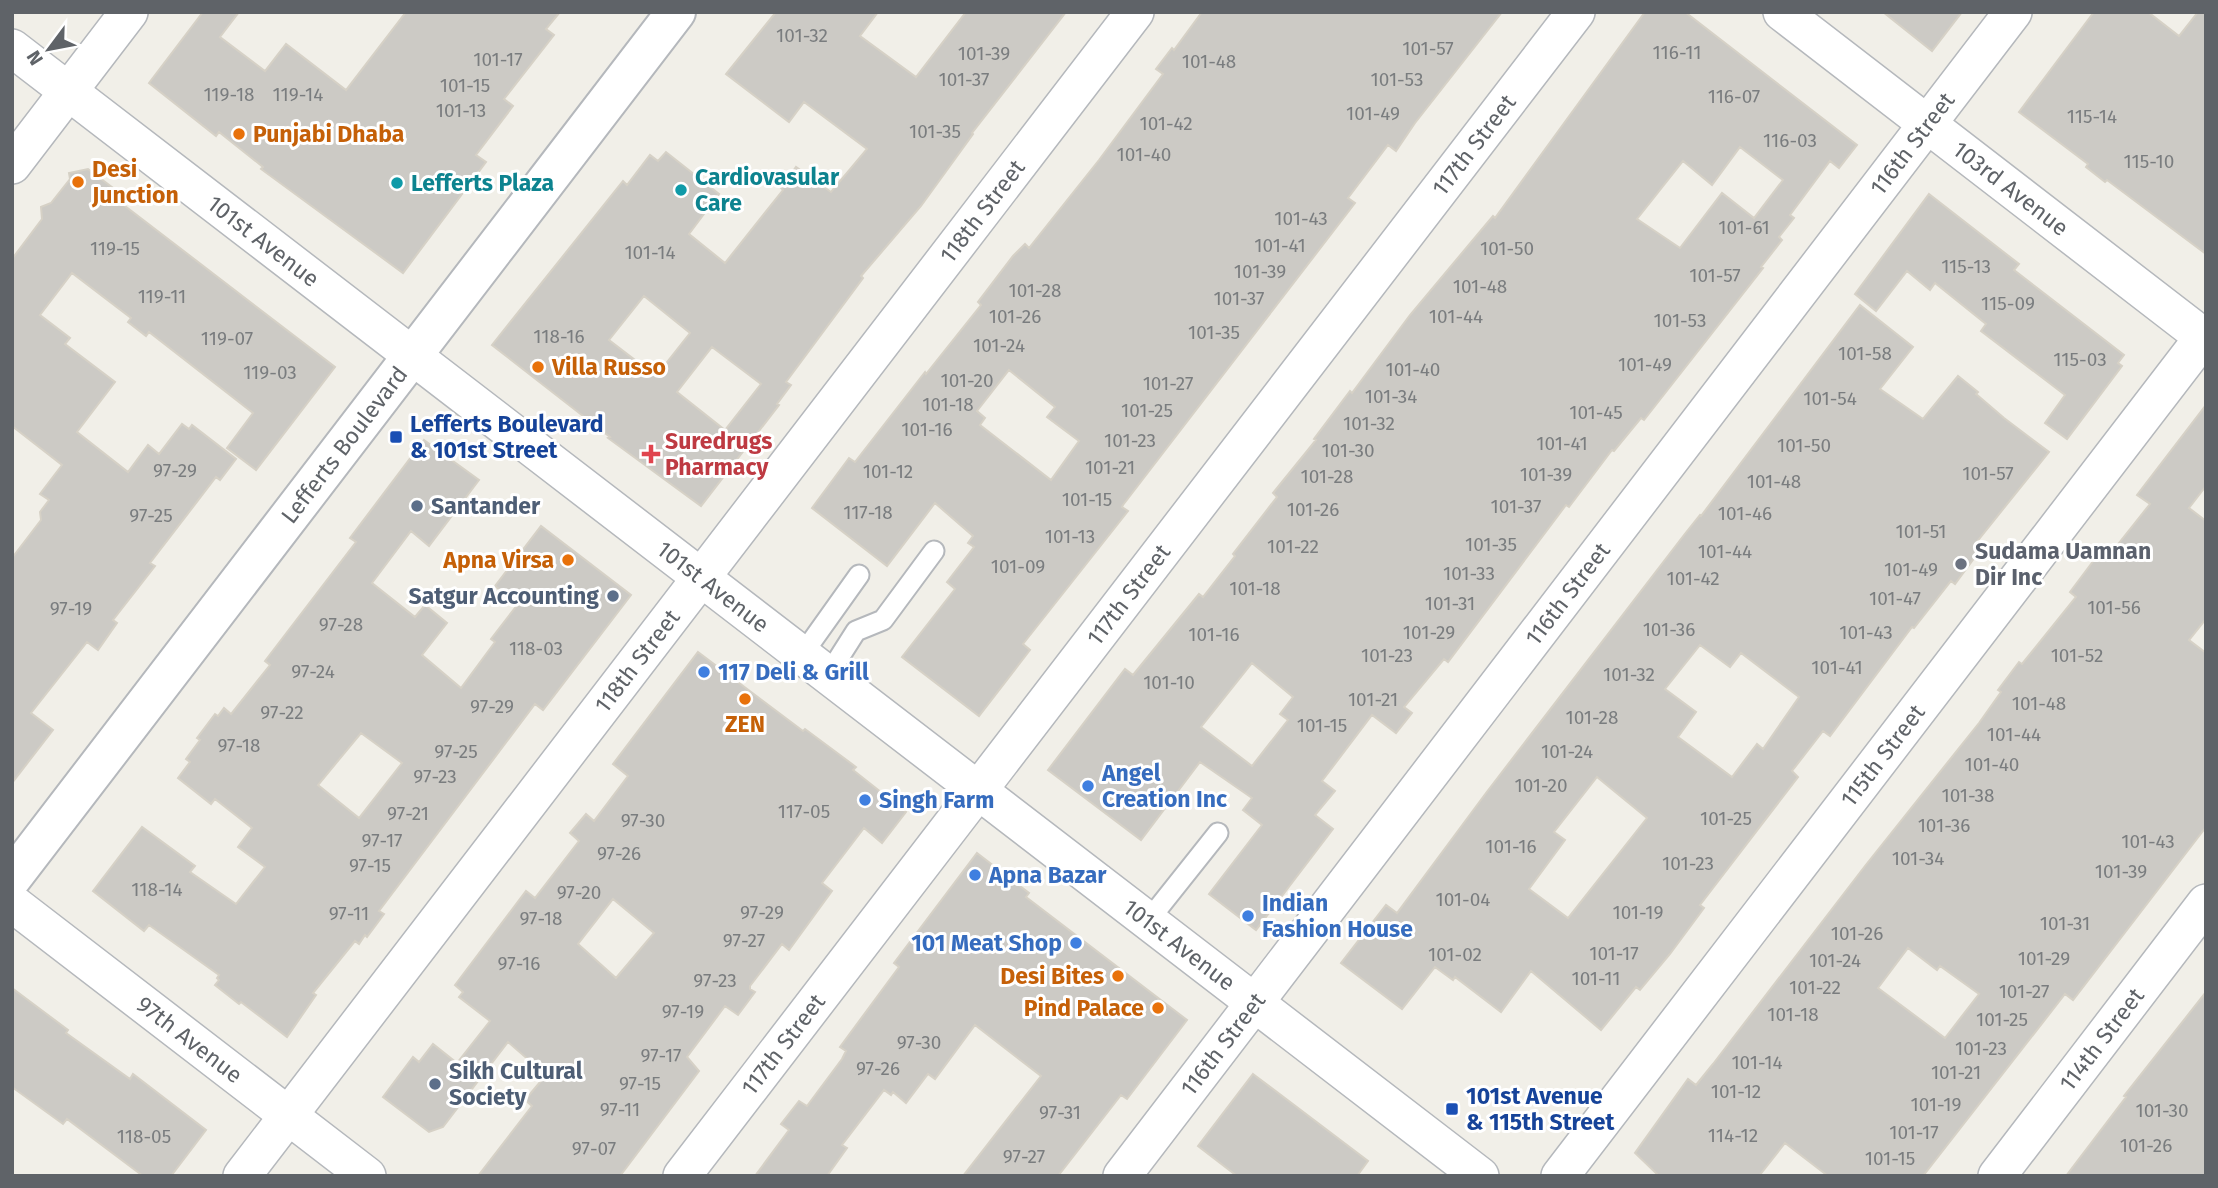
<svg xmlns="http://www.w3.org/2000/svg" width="2218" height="1188" viewBox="0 0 2218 1188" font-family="'Fira Sans',sans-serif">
	<rect width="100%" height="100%" fill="#f1efe8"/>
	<path fill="#cccac5" stroke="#d6d1c6" stroke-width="2" fill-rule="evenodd" d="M 203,12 L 239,12 L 220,37 L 265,71 L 286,44 L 346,90 L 406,12 L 560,12 L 546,29 L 554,35 L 504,99 L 513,106 L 476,155 L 486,162 L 403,273 L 261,169 L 263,167 L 219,132 L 216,136 L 149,83 Z
		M 776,12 L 878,12 L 860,36 L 916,77 L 966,12 L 1066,12 L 972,133 L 973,134 L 921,206 L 861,276 L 863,278 L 786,382 L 791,385 L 777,404 L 779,405 L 701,506 L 608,438 L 610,437 L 492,345 L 623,181 L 627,185 L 650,155 L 658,161 L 666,152 L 719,194 L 689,234 L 725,263 L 783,190 L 781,188 L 796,167 L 831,192 L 867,149 L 804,102 L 789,122 L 726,74 ZM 644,296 L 690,333 L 656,376 L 609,340 ZM 712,347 L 761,384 L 725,430 L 677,392 Z
		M 1202,12 L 1502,12 L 1415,123 L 1396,151 L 1388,145 L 1348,198 L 1355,203 L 1123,505 L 1122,507 L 1128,511 L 1023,644 L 1030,650 L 979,716 L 902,657 L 955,589 L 947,582 L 974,547 L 968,543 L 973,536 L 935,503 L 887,566 L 812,508 L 849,458 L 855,462 L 925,372 L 926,374 L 981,305 L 978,302 L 1013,256 L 1025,244 L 1029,248 L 1099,160 L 1163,74 L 1156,69 L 1172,48 L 1174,50 ZM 1009,370 L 1055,407 L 1047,417 L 1079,441 L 1051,480 L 980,425 L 985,418 L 977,411 Z
		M 1645,12 L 1685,12 L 1857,145 L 1839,168 L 1830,161 L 1790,215 L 1794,218 L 1779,237 L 1782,240 L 1761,267 L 1763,268 L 1644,420 L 1641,418 L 1614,451 L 1612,450 L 1569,507 L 1566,505 L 1448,662 L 1444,659 L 1404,707 L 1412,713 L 1396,733 L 1372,715 L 1322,781 L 1335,791 L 1315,815 L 1333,829 L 1256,930 L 1209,894 L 1262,825 L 1243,810 L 1252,798 L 1200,762 L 1141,840 L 1048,770 L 1125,669 L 1133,675 L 1199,594 L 1203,597 L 1235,556 L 1233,554 L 1277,497 L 1273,493 L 1316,440 L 1314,439 L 1350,391 L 1352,393 L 1410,315 L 1493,216 L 1495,218 ZM 1740,147 L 1783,180 L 1754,218 L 1722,193 L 1680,248 L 1637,219 L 1683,161 L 1712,185 ZM 1252,663 L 1293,697 L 1280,714 L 1288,720 L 1252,766 L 1201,727 Z
		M 1883,12 L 1962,12 L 1932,51 Z
		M 2094,12 L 2148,12 L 2179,36 L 2198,12 L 2206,12 L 2206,254 L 2107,180 L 2105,182 L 2086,167 L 2088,164 L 2019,112 Z
		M 88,169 L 129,200 L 125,206 L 335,367 L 256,470 L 227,448 L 253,413 L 149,332 L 146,336 L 128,322 L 131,318 L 72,273 L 40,315 L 70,338 L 65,344 L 115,382 L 77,432 L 128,472 L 148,445 L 159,454 L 182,424 L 189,429 L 192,425 L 236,459 L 220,480 L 216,477 L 150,563 L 155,566 L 113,620 L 117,623 L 98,650 L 87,642 L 31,713 L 53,730 L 12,783 L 12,558 L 41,520 L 40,512 L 49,500 L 40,494 L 62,465 L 12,426 L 12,259 L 42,219 L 41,207 L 51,203 L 70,179 L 69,173 Z
		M 1929,194 L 2019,264 L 2014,270 L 2124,355 L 2118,363 L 2122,366 L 2067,439 L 2045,423 L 2065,395 L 1981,331 L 1986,324 L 1935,283 L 1930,290 L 1907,271 L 1876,311 L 1855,294 Z
		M 1860,305 L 1913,347 L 1880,389 L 1923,419 L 1958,376 L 1978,392 L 1976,394 L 2004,418 L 2049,452 L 1975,544 L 1981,549 L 1955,584 L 1951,581 L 1914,628 L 1912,627 L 1830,736 L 1823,731 L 1792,771 L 1798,777 L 1700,905 L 1704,908 L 1670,954 L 1640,990 L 1636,987 L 1601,1030 L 1531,971 L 1501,1012 L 1455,977 L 1453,980 L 1435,967 L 1402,1009 L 1341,963 L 1386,905 L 1397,913 L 1486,793 L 1684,535 L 1700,515 L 1701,516 ZM 1700,645 L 1730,667 L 1741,653 L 1799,697 L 1763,749 L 1757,744 L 1732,777 L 1678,737 L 1696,712 L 1665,689 ZM 1597,777 L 1647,818 L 1568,918 L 1529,889 L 1565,840 L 1554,832 Z
		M 2206,405 L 2206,486 L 2189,508 L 2206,521 L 2206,619 L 2189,640 L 2206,653 L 2206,827 L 2073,1000 L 2065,994 L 1923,1176 L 1828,1176 L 1785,1143 L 1759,1176 L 1659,1176 L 1635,1153 L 1688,1079 L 1696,1085 L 1713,1064 L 1865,866 L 1979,723 L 2001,692 L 1998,690 L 2019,662 L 2022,664 L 2076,597 L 2070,592 L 2103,548 L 2111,553 L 2150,504 L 2137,495 ZM 1908,948 L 1937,970 L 1940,966 L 1979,994 L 1945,1038 L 1878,988 Z
		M 424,440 L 479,480 L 429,546 L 411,531 L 372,583 L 415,617 L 425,605 L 447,623 L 422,655 L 461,688 L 495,642 L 491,639 L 518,604 L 495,586 L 541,526 L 631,595 L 543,710 L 535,704 L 379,911 L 384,914 L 367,937 L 365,935 L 359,944 L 355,941 L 313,993 L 316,995 L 287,1037 L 241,1002 L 239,1004 L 215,985 L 219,980 L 217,978 L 219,975 L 149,925 L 144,931 L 93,891 L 142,827 L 195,866 L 190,872 L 236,904 L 265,867 L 238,847 L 252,828 L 215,799 L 211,804 L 178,778 L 190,762 L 186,759 L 200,740 L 197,738 L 215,714 L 218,716 L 224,708 L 231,714 L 270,665 L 265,661 L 356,542 L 350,538 ZM 361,733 L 402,763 L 359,818 L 318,785 Z
		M 698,652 L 803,731 L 805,729 L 856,767 L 853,770 L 906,812 L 882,843 L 864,828 L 822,883 L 832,891 L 789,950 L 782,944 L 750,986 L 750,989 L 755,992 L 738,1015 L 725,1006 L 687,1057 L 699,1071 L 620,1176 L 478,1176 L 532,1106 L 525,1100 L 546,1075 L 508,1042 L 443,1127 L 429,1132 L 383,1097 L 413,1057 L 419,1062 L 433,1044 L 457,1063 L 490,1021 L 459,997 L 463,992 L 455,985 L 526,891 L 535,898 L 579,841 L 570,833 L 586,814 L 594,821 L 628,776 L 613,764 ZM 613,899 L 654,933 L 616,978 L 578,944 Z
		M 977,853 L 1029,893 L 1026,897 L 1187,1020 L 1127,1099 L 1121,1095 L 1058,1176 L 963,1176 L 1041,1076 L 975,1025 L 935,1079 L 928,1074 L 906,1103 L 893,1092 L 891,1095 L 884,1090 L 842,1145 L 847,1148 L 827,1176 L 755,1176 L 789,1130 L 781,1124 L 799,1101 L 807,1106 L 842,1059 L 846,1051 L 840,1047 L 899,967 L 894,963 Z
		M 12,988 L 68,1030 L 66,1033 L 130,1079 L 133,1074 L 206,1130 L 171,1176 L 143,1176 L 67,1119 L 63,1124 L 12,1087 Z
		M 2206,992 L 2206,1176 L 2066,1176 L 2126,1097 L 2124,1096 Z
		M 1253,1074 L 1368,1161 L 1357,1176 L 1237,1176 L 1198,1146 Z"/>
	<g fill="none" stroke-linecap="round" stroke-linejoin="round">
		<g stroke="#b5b8bc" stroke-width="23">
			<path id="service" d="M 802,655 L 859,575
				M 828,675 L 856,631 L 883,620 L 934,551
				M 1148,921 L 1218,833"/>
		</g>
		<g stroke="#b5b8bc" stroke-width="40">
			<g id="minor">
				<path id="s1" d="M 1782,12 L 2206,339"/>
				<path id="s2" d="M 12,48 L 1480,1176"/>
				<path d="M 12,165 L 129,12"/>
				<path id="s3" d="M 12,903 L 367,1176"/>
				<path id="s4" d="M 242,1176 L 1135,12"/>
				<path id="s5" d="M 682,1176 L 1576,12"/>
				<path id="s6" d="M 1122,1176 L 2013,12"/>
				<path id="s7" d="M 1560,1176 L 2206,334"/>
				<path id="s8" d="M 1997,1176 L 2206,903"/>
			</g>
		</g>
		<g stroke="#b5b8bc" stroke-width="42">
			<g id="tertiary">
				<path id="s9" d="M 12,878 L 676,12"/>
			</g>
		</g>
		<use href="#service" stroke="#fff" stroke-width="19"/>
		<use href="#minor" stroke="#fff" stroke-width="37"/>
		<use href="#tertiary" stroke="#fff" stroke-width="38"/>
	</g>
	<g fill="#e8710a" stroke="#fff" stroke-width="2.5">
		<circle cx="239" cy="134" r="7"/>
		<circle cx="78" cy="182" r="7"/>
		<circle cx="538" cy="367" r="7"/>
		<circle cx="568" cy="560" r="7"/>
		<circle cx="745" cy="699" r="7"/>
		<circle cx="1118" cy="976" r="7"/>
		<circle cx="1158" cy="1008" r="7"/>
	</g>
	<g fill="#0f9aa8" stroke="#fff" stroke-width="2.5">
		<circle cx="397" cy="183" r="7"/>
		<circle cx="681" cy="190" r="7"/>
	</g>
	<g fill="#1a4fb4" stroke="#fff" stroke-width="2.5">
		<rect x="389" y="430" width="14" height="14" rx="3.5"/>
		<rect x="1445" y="1102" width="14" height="14" rx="3.5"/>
	</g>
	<path fill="#e0444e" stroke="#fff" stroke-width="2.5" d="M647.5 443.5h7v7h7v7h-7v7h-7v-7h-7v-7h7z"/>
	<g fill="#5c6f8a" stroke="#fff" stroke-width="2.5">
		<circle cx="417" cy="506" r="7"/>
		<circle cx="613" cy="596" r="7"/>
		<circle cx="435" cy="1084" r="7"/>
	</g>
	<circle fill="#6b7280" stroke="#fff" stroke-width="2.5" cx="1961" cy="564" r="7"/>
	<g fill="#3f7fe0" stroke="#fff" stroke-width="2.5">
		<circle cx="704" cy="672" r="7"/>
		<circle cx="1088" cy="786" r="7"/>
		<circle cx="865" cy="800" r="7"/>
		<circle cx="975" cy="875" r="7"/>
		<circle cx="1248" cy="916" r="7"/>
		<circle cx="1076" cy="943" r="7"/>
	</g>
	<g text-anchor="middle" stroke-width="6" stroke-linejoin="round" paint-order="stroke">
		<g font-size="19" fill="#7a7d7f">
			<text x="802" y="42">101-32</text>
			<text x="1428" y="55">101-57</text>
			<text x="1677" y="59">116-11</text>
			<text x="984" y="60">101-39</text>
			<text x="498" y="66">101-17</text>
			<text x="1209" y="68">101-48</text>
			<text x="964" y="86">101-37</text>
			<text x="1397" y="86">101-53</text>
			<text x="465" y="92">101-15</text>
			<text x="229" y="101">119-18</text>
			<text x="298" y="101">119-14</text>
			<text x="1734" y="103">116-07</text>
			<text x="461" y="117">101-13</text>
			<text x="1373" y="120">101-49</text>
			<text x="2092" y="123">115-14</text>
			<text x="1166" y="130">101-42</text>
			<text x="935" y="138">101-35</text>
			<text x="1790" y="147">116-03</text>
			<text x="1144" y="161">101-40</text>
			<text x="2149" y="168">115-10</text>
			<text x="1301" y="225">101-43</text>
			<text x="1744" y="234">101-61</text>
			<text x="1280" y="252">101-41</text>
			<text x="115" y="255">119-15</text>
			<text x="1507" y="255">101-50</text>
			<text x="650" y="259">101-14</text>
			<text x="1966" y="273">115-13</text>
			<text x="1260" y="278">101-39</text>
			<text x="1715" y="282">101-57</text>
			<text x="1480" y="293">101-48</text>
			<text x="1035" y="297">101-28</text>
			<text x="162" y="303">119-11</text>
			<text x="1239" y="305">101-37</text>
			<text x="2008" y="310">115-09</text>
			<text x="1015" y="323">101-26</text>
			<text x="1456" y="323">101-44</text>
			<text x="1680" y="327">101-53</text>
			<text x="1214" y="339">101-35</text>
			<text x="559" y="343">118-16</text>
			<text x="227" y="345">119-07</text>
			<text x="999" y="352">101-24</text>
			<text x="1865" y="360">101-58</text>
			<text x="2080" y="366">115-03</text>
			<text x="1645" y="371">101-49</text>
			<text x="1413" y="376">101-40</text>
			<text x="270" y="379">119-03</text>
			<text x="967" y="387">101-20</text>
			<text x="1168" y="390">101-27</text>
			<text x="1391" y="403">101-34</text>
			<text x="1830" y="405">101-54</text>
			<text x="948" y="411">101-18</text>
			<text x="1147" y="417">101-25</text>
			<text x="1596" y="419">101-45</text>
			<text x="1369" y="430">101-32</text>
			<text x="927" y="436">101-16</text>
			<text x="1130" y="447">101-23</text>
			<text x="1562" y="450">101-41</text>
			<text x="1804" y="452">101-50</text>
			<text x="1348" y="457">101-30</text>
			<text x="1110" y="474">101-21</text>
			<text x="175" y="477">97-29</text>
			<text x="888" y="478">101-12</text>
			<text x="1988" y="480">101-57</text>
			<text x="1546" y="481">101-39</text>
			<text x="1327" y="483">101-28</text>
			<text x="1774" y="488">101-48</text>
			<text x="1087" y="506">101-15</text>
			<text x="1516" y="513">101-37</text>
			<text x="1313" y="516">101-26</text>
			<text x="868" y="519">117-18</text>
			<text x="1745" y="520">101-46</text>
			<text x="151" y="522">97-25</text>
			<text x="1921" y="538">101-51</text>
			<text x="1070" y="543">101-13</text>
			<text x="1491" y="551">101-35</text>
			<text x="1293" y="553">101-22</text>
			<text x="1725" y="558">101-44</text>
			<text x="1018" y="573">101-09</text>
			<text x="1911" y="576">101-49</text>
			<text x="1469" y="580">101-33</text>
			<text x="1693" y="585">101-42</text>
			<text x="1255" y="595">101-18</text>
			<text x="1895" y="605">101-47</text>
			<text x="1450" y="610">101-31</text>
			<text x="2114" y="614">101-56</text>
			<text x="71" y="615">97-19</text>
			<text x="341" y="631">97-28</text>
			<text x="1669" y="636">101-36</text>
			<text x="1429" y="639">101-29</text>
			<text x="1866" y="639">101-43</text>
			<text x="1214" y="641">101-16</text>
			<text x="536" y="655">118-03</text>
			<text x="1387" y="662">101-23</text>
			<text x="2077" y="662">101-52</text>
			<text x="1837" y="674">101-41</text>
			<text x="313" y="678">97-24</text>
			<text x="1629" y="681">101-32</text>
			<text x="1169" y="689">101-10</text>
			<text x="1373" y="706">101-21</text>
			<text x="2039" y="710">101-48</text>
			<text x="492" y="713">97-29</text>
			<text x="282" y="719">97-22</text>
			<text x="1592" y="724">101-28</text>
			<text x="1322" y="732">101-15</text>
			<text x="2014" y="741">101-44</text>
			<text x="239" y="752">97-18</text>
			<text x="456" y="758">97-25</text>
			<text x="1567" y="758">101-24</text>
			<text x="1992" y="771">101-40</text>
			<text x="435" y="783">97-23</text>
			<text x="1541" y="792">101-20</text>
			<text x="1968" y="802">101-38</text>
			<text x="804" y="818">117-05</text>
			<text x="408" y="820">97-21</text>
			<text x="1726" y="825">101-25</text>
			<text x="643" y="827">97-30</text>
			<text x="1944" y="832">101-36</text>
			<text x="382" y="847">97-17</text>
			<text x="2148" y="848">101-43</text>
			<text x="1511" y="853">101-16</text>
			<text x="619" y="860">97-26</text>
			<text x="1918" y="865">101-34</text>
			<text x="1688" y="870">101-23</text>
			<text x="370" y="872">97-15</text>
			<text x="2121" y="878">101-39</text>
			<text x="157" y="896">118-14</text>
			<text x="579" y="899">97-20</text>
			<text x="1463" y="906">101-04</text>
			<text x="762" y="919">97-29</text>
			<text x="1638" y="919">101-19</text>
			<text x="349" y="920">97-11</text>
			<text x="541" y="925">97-18</text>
			<text x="2065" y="930">101-31</text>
			<text x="1857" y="940">101-26</text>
			<text x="744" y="947">97-27</text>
			<text x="1614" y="960">101-17</text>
			<text x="1455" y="961">101-02</text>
			<text x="2044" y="965">101-29</text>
			<text x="1835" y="967">101-24</text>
			<text x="519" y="970">97-16</text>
			<text x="1596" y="985">101-11</text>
			<text x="715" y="987">97-23</text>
			<text x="1815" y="994">101-22</text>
			<text x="2024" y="998">101-27</text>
			<text x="683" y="1018">97-19</text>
			<text x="1793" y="1021">101-18</text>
			<text x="2002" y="1026">101-25</text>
			<text x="919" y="1049">97-30</text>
			<text x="1981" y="1055">101-23</text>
			<text x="661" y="1062">97-17</text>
			<text x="1757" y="1069">101-14</text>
			<text x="878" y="1075">97-26</text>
			<text x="1956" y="1079">101-21</text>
			<text x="640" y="1090">97-15</text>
			<text x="1736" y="1098">101-12</text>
			<text x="1936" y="1111">101-19</text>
			<text x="620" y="1116">97-11</text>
			<text x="2162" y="1117">101-30</text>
			<text x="1060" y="1119">97-31</text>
			<text x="1914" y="1139">101-17</text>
			<text x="1733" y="1142">114-12</text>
			<text x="144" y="1143">118-05</text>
			<text x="2146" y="1152">101-26</text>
			<text x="594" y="1155">97-07</text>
			<text x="1024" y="1163">97-27</text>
			<text x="1890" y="1165">101-15</text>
		</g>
		<g font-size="23" font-weight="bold" fill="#c56008" stroke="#fff" text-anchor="start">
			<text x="253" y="142">Punjabi Dhaba</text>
			<text x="92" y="177">Desi<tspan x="92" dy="26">Junction</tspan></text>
			<text x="552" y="375">Villa Russo</text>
			<text x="554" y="568" text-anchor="end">Apna Virsa</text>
			<text x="745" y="732" text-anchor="middle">ZEN</text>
			<text x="1104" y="984" text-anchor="end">Desi Bites</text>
			<text x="1144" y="1016" text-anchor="end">Pind Palace</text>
		</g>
		<g font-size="23" fill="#5f6368" stroke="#fff">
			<text dy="8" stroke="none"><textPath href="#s5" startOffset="1300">117th Street</textPath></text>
			<text dy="8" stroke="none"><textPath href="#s6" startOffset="1300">116th Street</textPath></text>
			<text dy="8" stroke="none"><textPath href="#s1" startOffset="289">103rd Avenue</textPath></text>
			<text dy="8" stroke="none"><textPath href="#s4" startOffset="1216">118th Street</textPath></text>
			<text dy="8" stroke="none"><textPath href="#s2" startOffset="317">101st Avenue</textPath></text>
			<text dy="8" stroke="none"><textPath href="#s9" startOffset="546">Lefferts Boulevard</textPath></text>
			<text dy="8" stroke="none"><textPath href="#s2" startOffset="884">101st Avenue</textPath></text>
			<text dy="8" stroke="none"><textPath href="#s5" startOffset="733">117th Street</textPath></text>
			<text dy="8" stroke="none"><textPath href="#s6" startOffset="733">116th Street</textPath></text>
			<text dy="8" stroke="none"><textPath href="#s4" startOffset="649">118th Street</textPath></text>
			<text dy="8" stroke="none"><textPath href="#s7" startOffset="530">115th Street</textPath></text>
			<text dy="8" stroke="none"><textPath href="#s2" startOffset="1472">101st Avenue</textPath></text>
			<text dy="8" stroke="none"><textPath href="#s8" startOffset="172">114th Street</textPath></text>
			<text dy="8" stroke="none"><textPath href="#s3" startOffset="224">97th Avenue</textPath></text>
			<text dy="8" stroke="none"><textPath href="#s5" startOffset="166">117th Street</textPath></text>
			<text dy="8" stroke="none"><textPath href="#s6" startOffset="166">116th Street</textPath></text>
		</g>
		<g font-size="23" font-weight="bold" fill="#0d838f" stroke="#fff" text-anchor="start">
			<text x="695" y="185">Cardiovasular<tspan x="695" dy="26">Care</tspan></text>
			<text x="411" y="191">Lefferts Plaza</text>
		</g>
		<g font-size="23" font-weight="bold" fill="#164399" stroke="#fff" text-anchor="start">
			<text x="410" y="432">Lefferts Boulevard<tspan x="410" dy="26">&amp; 101st Street</tspan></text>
			<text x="1466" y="1104">101st Avenue<tspan x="1466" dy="26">&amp; 115th Street</tspan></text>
		</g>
		<g font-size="23" font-weight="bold" fill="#be3a42" stroke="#fff" text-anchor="start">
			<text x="665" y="449">Suredrugs<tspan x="665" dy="26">Pharmacy</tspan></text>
		</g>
		<g font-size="23" font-weight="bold" fill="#4e5e75" stroke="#fff" text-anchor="start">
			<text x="431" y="514">Santander</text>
			<text x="599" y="604" text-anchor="end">Satgur Accounting</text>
			<text x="449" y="1079">Sikh Cultural<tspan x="449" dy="26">Society</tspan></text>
		</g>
		<g font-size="23" font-weight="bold" fill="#5b616d" stroke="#fff" text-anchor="start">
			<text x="1975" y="559">Sudama Uamnan<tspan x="1975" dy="26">Dir Inc</tspan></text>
		</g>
		<g font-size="23" font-weight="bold" fill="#366cbe" stroke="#fff" text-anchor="start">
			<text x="718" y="680">117 Deli &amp; Grill</text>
			<text x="1102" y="781">Angel<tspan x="1102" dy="26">Creation Inc</tspan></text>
			<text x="879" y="808">Singh Farm</text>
			<text x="989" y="883">Apna Bazar</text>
			<text x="1262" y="911">Indian<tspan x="1262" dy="26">Fashion House</tspan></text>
			<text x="1062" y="951" text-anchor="end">101 Meat Shop</text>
		</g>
	</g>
	<rect width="2218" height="1188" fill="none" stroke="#5f6368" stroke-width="28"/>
	<g transform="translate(49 49) rotate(238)" stroke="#ffffff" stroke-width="5" paint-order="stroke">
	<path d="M0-5L12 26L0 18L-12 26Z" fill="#5f6368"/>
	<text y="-10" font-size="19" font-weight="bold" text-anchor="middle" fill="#5f6368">N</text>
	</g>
</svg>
